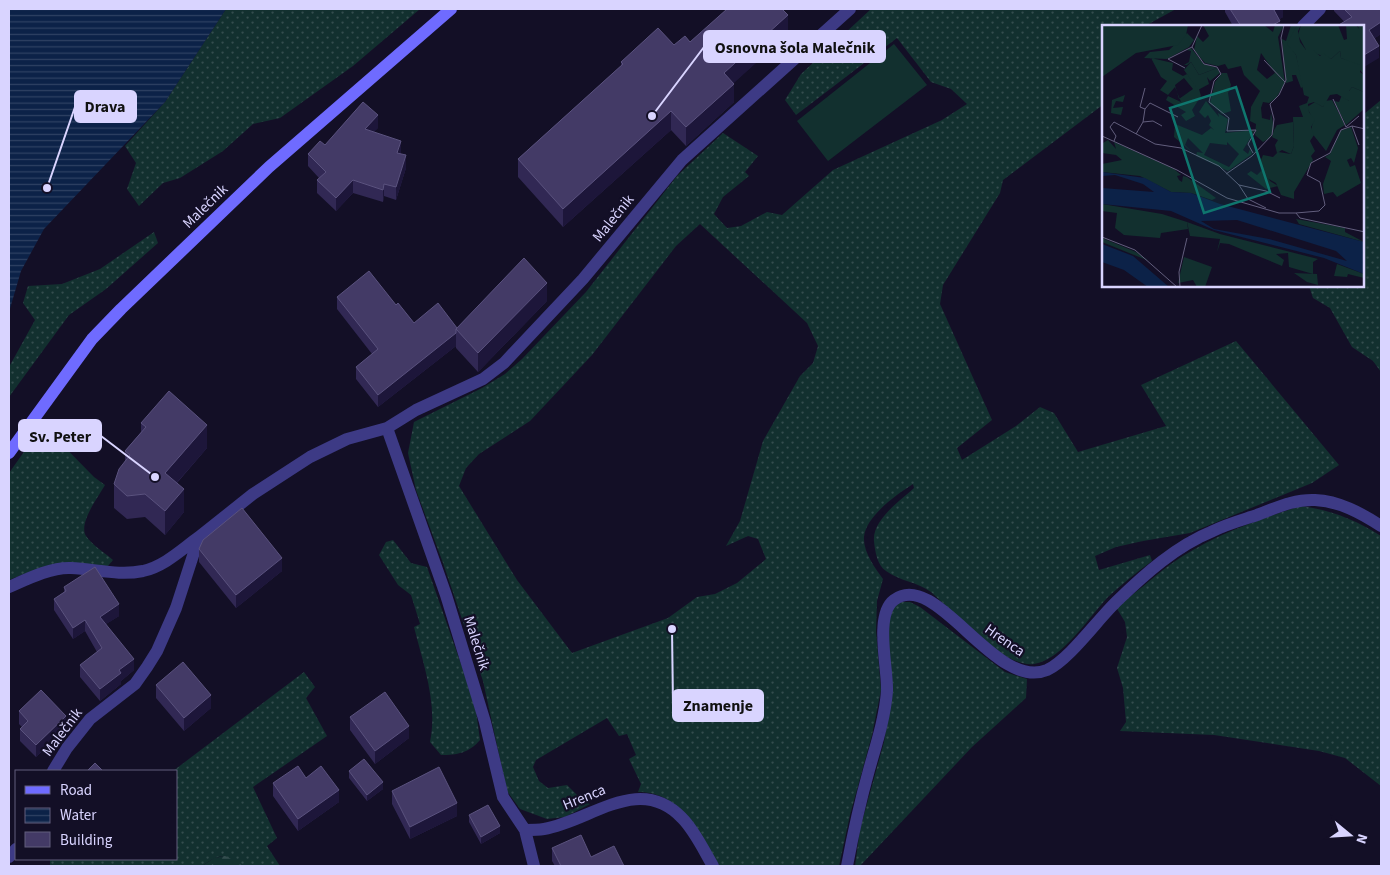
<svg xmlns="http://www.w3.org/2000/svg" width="1390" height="875" viewBox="0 0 1390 875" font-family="'Source Sans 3',sans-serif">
	<defs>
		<pattern id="grass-dots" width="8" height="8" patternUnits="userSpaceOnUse" patternTransform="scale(1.25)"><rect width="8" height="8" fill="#12302f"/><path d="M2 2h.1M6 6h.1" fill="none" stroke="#344d4e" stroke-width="1.8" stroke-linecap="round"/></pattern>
		<pattern id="forest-firs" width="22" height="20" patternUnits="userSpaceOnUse" patternTransform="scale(1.25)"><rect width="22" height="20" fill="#12302f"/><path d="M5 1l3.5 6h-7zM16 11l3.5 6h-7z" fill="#344d4e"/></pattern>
		<pattern id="water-rules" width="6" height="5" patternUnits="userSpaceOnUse" patternTransform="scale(1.25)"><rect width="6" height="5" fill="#0c2248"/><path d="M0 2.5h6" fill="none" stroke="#2f4163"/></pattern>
	</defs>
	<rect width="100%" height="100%" fill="#130f26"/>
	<path fill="url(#grass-dots)" fill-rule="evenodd" d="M 226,9 L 420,9 L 353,66 L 280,118 L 253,124 L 223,151 L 180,178 L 163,183 L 139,206 L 127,189 L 136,163 L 125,146 L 165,102 Z
		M 871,9 L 1176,9 L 1145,26 L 1104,26 L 1104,104 L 1003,180 L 1000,193 L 943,285 L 940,304 L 992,420 L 957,448 L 962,460 L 1016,426 L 1040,407 L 1054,413 L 1078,452 L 1166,426 L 1141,385 L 1236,341 L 1339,465 L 1312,483 L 1190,533 L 1143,541 L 1116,547 L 1095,556 L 1099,570 L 1150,555 L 1152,561 C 1137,572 1122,584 1108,597 C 1089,617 1062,660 1034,664 C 1004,669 952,610 931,592 C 918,582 899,581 886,571 C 877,565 875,551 874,541 C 872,520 901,500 914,488 L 913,484 C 896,495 866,516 864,537 C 863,552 875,568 883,579 L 877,601 L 876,631 L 881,690 L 872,735 L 850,815 L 839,866 L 720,866 C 699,834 682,792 638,792 L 641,784 L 629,759 L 636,755 L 627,734 L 619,736 L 607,718 L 536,760 L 533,767 L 539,781 L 548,788 L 567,785 L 584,802 L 590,804 L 565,817 L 547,819 L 520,809 L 507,791 L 483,681 L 443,563 L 416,490 L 408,453 L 414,422 L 482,388 L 505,374 L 522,359 L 586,292 L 677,176 L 723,133 L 758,156 L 745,172 L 749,176 L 723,197 L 714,214 L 727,228 L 741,226 L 767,212 L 782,215 L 833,170 L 942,120 L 967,104 L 951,89 L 931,82 L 897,38 L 796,115 L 785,100 L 801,74 ZM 700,224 L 807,323 L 818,346 L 813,363 L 800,376 L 763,441 L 740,521 L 726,546 L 748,536 L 758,539 L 766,559 L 737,583 L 715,594 L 697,597 L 668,618 L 572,653 L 517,580 L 459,486 L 466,468 L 479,454 L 530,421 L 592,355 L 676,246 Z
		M 1381,100 L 1381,372 L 1373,361 L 1352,347 L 1330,308 L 1313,298 L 1309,286 L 1364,286 L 1364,114 Z
		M 154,232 L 158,243 L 106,289 L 69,315 L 9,397 L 9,367 L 35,320 L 23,303 L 28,286 L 62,284 L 100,269 Z
		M 43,425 L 94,477 L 105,485 C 99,496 78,523 86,536 C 92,545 105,553 113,560 L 107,567 C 73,559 41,566 9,580 L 9,473 Z
		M 1301,506 C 1331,510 1356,520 1381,536 L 1381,786 L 1345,758 L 1319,751 L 1214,735 L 1120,731 L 1126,722 L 1123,688 L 1117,668 L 1127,637 L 1125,622 L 1116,607 C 1135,594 1152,578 1171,564 C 1209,537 1257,520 1301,506 Z
		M 393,540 L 411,563 L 427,567 L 475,704 L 480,740 C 469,753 457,755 441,755 L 430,742 C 438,704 423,663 414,627 L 420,624 L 411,595 L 398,585 L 379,555 L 386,542 Z
		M 900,602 L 910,602 L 920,607 L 1005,672 L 1027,679 L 1026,698 L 972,747 L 860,866 L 855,866 L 860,829 L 884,742 L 891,701 L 888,622 L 891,610 Z
		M 304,672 L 315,687 L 306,698 L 327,736 L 253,787 L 277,838 L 267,846 L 280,866 C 270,866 258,868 248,866 C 224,862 229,847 202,866 L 50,866 L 50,859 L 176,859 L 176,771 L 173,771 Z"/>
	<path fill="url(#forest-firs)" d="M 225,856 L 247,866 L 202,866 L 214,858 Z"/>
	<path fill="#12302f" d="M 894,44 L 927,85 L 828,161 L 797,121 Z"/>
	<path fill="url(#water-rules)" d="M 9,9 L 226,9 L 165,102 L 44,229 L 21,271 L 9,312 Z"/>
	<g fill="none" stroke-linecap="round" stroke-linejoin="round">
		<path stroke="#3d3a85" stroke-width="12" d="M 1303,26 L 1320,9
			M 387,428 L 446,595 L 485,722 L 503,797 L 525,830 L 534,866
			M 9,587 C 27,579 51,567 71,568 C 96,569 118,576 143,571 C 165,566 182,549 199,537
			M 53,771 L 67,748 L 90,719 L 135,684 L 147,667 L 157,651 L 176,608 L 199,537 L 253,494 L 310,457 L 347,439 L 387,428 L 416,410 L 483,379 L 504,363 L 583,279 L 682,160 L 850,9
			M 525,830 C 532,830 538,830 544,829 C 591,821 639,773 682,818 C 695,831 704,851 713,866
			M 9,857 L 16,849
			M 847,866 C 853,834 860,802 869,770 C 876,745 885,718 887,691 C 888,669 874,615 894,600 C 936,568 995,692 1047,670 C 1069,660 1098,619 1117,601 C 1145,574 1176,546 1213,531 C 1227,524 1242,520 1257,515 C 1276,508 1294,499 1315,500 C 1339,501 1361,513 1381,526"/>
		<path stroke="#6f6bff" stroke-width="12" d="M 9,453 L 92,339 L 121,309 L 269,167 L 451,9"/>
	</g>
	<path fill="#312854" d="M 1225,9 L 1283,9 L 1283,17 L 1279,19 L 1280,26 L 1233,26 L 1225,12 Z
		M 1334,9 L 1381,9 L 1381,34 L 1375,38 L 1379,58 L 1334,11 Z
		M 788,34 L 733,83 L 734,102 L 686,146 L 671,130 L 563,227 L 518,177 L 518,159 L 621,66 L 621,62 L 674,45 L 690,42 Z
		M 378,128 L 373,132 L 400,154 L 406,168 L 396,200 L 384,196 L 383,202 L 353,193 L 336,211 L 317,193 L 317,180 L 319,178 L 308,166 L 308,154 L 325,145 Z
		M 337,297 L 396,305 L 414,323 L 457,328 L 547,301 L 478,372 L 456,348 L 456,346 L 378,407 L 356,379 L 356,367 L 372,354 L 337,309 Z
		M 141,423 L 207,448 L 177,483 L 184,512 L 165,535 L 145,517 L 127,519 L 114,508 L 114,484 L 125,461 L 125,451 L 141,432 Z
		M 199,549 L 282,571 L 236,608 L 199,562 Z
		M 64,587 L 119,616 L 106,624 L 134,670 L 121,681 L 121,684 L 100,701 L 80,677 L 80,665 L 97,652 L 85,631 L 73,639 L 54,610 L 54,599 L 64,592 Z
		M 156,685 L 211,708 L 184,731 L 156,698 Z
		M 19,711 L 66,729 L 36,757 L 20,741 L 20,729 L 22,727 L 19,724 Z
		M 350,717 L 409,738 L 375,764 L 350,730 Z
		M 349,771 L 383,789 L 367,801 L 349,778 Z
		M 273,783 L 339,802 L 298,831 L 273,796 Z
		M 392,791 L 457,816 L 410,839 L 392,804 Z
		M 469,815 L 500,833 L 481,844 L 469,822 Z
		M 552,848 L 591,857 L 624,866 L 555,866 L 552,861 Z"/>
	<path fill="#1d163a" d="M 1276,9 L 1283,9 L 1283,17 L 1274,23 L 1274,10 Z
		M 788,15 L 788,34 L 724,92 L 724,73 Z
		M 1280,21 L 1280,26 L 1271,26 Z
		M 1381,22 L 1381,34 L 1369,42 L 1369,30 Z
		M 1379,46 L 1379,58 L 1364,67 L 1364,55 Z
		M 734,84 L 734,102 L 686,146 L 686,127 Z
		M 671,111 L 671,130 L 563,227 L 563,209 Z
		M 378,115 L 378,128 L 365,142 L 365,129 Z
		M 401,141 L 401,153 L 397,165 L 397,153 Z
		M 406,155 L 406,168 L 396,200 L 396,187 Z
		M 353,180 L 353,193 L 336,211 L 336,198 Z
		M 384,184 L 384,196 L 383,202 L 383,190 Z
		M 547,283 L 547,301 L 478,372 L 478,353 Z
		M 456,333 L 456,346 L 378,407 L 378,395 Z
		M 207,425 L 207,448 L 165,496 L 165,473 Z
		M 184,489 L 184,512 L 165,535 L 165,511 Z
		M 282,558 L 282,571 L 236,608 L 236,595 Z
		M 119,604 L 119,616 L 100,628 L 100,617 Z
		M 85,620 L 85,631 L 73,639 L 73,628 Z
		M 134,659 L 134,670 L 121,681 L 121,684 L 100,701 L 100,689 L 119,670 Z
		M 211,695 L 211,708 L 184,731 L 184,718 Z
		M 66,716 L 66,729 L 36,757 L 36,745 Z
		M 409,726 L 409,738 L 375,764 L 375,751 Z
		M 383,782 L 383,789 L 367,801 L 367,795 Z
		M 339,790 L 339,802 L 298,831 L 298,819 Z
		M 457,803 L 457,816 L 410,839 L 410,827 Z
		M 500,826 L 500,833 L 481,844 L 481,837 Z"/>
	<path fill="#433a66" stroke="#5a527e" d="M 727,9 L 782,9 L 788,15 L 724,73 L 734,84 L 686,127 L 671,111 L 563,209 L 518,159 L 623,64 L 621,62 L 658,28 L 674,45 L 685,36 L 690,42 Z
		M 1230,9 L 1276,9 L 1274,10 L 1280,21 L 1271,26 L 1241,26 Z
		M 1344,9 L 1381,9 L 1381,22 L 1369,30 L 1379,46 L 1364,55 L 1364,26 L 1337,26 L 1352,17 Z
		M 363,102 L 378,115 L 365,129 L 401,141 L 397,153 L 406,155 L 396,187 L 384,184 L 383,190 L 353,180 L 336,198 L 317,180 L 326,172 L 308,154 L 320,141 L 325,145 Z
		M 524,258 L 547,283 L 478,353 L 456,329 Z
		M 369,271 L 396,305 L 398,303 L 414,323 L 438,303 L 457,328 L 456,329 L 456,333 L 378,395 L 356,367 L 378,349 L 337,297 Z
		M 169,391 L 207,425 L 165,473 L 184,489 L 165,511 L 145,494 L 127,496 L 114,484 L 119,469 L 130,455 L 125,451 L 146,427 L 141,423 Z
		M 242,508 L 282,558 L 236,595 L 199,549 L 203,540 Z
		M 95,567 L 119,604 L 100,617 L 134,659 L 119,670 L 121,673 L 100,689 L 80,665 L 102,648 L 85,620 L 73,628 L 54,599 L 66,591 L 64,587 Z
		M 183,662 L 211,695 L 184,718 L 156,685 Z
		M 41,690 L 66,716 L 36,745 L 20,729 L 28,721 L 19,711 Z
		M 385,692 L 409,726 L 375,751 L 350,717 Z
		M 364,759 L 383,782 L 367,795 L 349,771 Z
		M 95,763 L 103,771 L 87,771 Z
		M 298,766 L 306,778 L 321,766 L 339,790 L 298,819 L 273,783 Z
		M 439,767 L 457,803 L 410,827 L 392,791 Z
		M 488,805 L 500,826 L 481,837 L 469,815 Z
		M 581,835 L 591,857 L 614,846 L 624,866 L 561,866 L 552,848 Z"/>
	<g text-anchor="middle" stroke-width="4.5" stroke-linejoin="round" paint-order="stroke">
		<g font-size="15" fill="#d9d4ff" stroke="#130f26">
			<text transform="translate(205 206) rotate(-44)" y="5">Malečnik</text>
			<text transform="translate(613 218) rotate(-51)" y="5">Malečnik</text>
			<text transform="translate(1005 640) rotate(35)" y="5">Hrenca</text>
			<text transform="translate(477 643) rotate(73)" y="5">Malečnik</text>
			<text transform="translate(62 732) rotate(-53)" y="5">Malečnik</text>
			<text transform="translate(584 797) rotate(-22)" y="5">Hrenca</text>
		</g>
	</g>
	<g transform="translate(1102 25)">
		<rect width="262" height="262" fill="#130f26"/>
		<path d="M 101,0 L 162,0 L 171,7 L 173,0 L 182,0 L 176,12 L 183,58 L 174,73 L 167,78 L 161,77 L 159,83 L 160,93 L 168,95 L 169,88 L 172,103 L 168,113 L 161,117 L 153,110 L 154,99 L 148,96 L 149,82 L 158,66 L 142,50 L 139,41 L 126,44 L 123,39 L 116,41 L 103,38 L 92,25 L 95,11 L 101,17 L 107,11 ZM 159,28 L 173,48 L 165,54 L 155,45 ZM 189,0 L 195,0 L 188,20 L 194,30 L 202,61 L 199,63 L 194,50 L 190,50 L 191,56 L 184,58 L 180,14 L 184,16 ZM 199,0 L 236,0 L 242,15 L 245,14 L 244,0 L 254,0 L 257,4 L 256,1 L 260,0 L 262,5 L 262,50 L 254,40 L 239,33 L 238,26 L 229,34 L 204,25 L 196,10 ZM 85,8 L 92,15 L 87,22 L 65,34 L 42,33 L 48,27 L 67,25 ZM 89,23 L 102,39 L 115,43 L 97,50 L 89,37 L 85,40 L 82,40 L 87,37 L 89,26 L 85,25 ZM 49,33 L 71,38 L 70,45 L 81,51 L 85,49 L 97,64 L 99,71 L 90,85 L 93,91 L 84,96 L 79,90 L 84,87 L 64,75 L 66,71 L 79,77 L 73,62 L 66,70 L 58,65 L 65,56 L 59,52 ZM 82,53 L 91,64 L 77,74 L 73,60 ZM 120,48 L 125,48 L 129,60 L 126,68 L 129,86 L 120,89 L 108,78 L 113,57 ZM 250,62 L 262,67 L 262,84 L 244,100 L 232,76 L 237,77 L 240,70 L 247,76 L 247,66 ZM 23,70 L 21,77 L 14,76 L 11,83 L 21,82 L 19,90 L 9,88 L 10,75 ZM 230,75 L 243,100 L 235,105 L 224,126 L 209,107 L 211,95 L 205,82 L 213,77 L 221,82 L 223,76 ZM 104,76 L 117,92 L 116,88 L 126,94 L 123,108 L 153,105 L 141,125 L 146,129 L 148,124 L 150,129 L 126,146 L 94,131 L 95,127 L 101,128 L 86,113 L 83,120 L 90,127 L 72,112 L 73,99 L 100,110 L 109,103 L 112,105 L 107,100 L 109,96 L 106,90 L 103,93 L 97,87 ZM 125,117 L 137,129 L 127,142 L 102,130 L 108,118 L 125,120 ZM 191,97 L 192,121 L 189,129 L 180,125 L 175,128 L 173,120 L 176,115 L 170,112 L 172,105 L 175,100 ZM 249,102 L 256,123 L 252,138 L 249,133 L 245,135 L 248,142 L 253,140 L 259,158 L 235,172 L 231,167 L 222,169 L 221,159 L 229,136 L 223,132 L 228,129 L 238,106 ZM 6,115 L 14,124 L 12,117 L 72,144 L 79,150 L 75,151 L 77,155 L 80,157 L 81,151 L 85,152 L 114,173 L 110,175 L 89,168 L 69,167 L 38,151 L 0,147 L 0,139 L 20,135 L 14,130 L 0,128 L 1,118 ZM 161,144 L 168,156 L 176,161 L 164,164 L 145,149 L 149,146 L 155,150 ZM 194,194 L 243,203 L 243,207 L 262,217 L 197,199 ZM 85,197 L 118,209 L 216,234 L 211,237 L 211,249 L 187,242 L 186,228 L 174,229 L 182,235 L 180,241 L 127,219 L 118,218 L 115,227 L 118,214 L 88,211 ZM 0,213 L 34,227 L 47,236 L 0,217 ZM 235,239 L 262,249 L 262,253 L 246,249 L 245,252 L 232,251 Z" fill="#12302f" fill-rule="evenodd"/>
		<path d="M 0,0 L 86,0 L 84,10 L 76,20 L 34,28 L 0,52 ZM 195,0 L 199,0 L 196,6 L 198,17 L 204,25 L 211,25 L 218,31 L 221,28 L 229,34 L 238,26 L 239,33 L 258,40 L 258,47 L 262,50 L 262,67 L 250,62 L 247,66 L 247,76 L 235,69 L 228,70 L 221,82 L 212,77 L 206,79 L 207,87 L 213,95 L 209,102 L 212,110 L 208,116 L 213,126 L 209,131 L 211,135 L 192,167 L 192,174 L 179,170 L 174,158 L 161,151 L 159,135 L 161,130 L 171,132 L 176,127 L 189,129 L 192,121 L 191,92 L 201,92 L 197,81 L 205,78 L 207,72 L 202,70 L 194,30 L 185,19 ZM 0,179 L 60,189 L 85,197 L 86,204 L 59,208 L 58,213 L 22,210 L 13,203 L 15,188 L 0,186 ZM 82,232 L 110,242 L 103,262 L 95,262 L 91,255 L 76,258 ZM 192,248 L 215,249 L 216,260 L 205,257 Z" fill="#12302f"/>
		<path d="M 89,37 L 97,50 L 115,43 L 118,48 L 108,56 L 105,52 L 107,59 L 96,65 L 82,45 Z" fill="#12302f"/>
		<path d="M 0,147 L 43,153 L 69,167 L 89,168 L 118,179 L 262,217 L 262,249 L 222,233 L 112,205 L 69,186 L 0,179 L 0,163 L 52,167 L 41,159 L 13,150 L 0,151 ZM 135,195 L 234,226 L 245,236 L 167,214 L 112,204 L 99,196 ZM 0,219 L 31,231 L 67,262 L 46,262 L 22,245 L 0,237 Z" fill="#0c2248" fill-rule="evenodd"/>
		<path fill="none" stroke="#625e7d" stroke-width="1" d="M 100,0 L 90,22 L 102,39 L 115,42 L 119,49 L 112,56 L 107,77 L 127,93 L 125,106 L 154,105 L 146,119 L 151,128M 162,35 L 183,57M 83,43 L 66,34 L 90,22M 231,74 L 244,102 L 257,91M 43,84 L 38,82 L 43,63M 41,97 L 51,96 L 60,101M 250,101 L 257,120M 34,109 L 41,97 L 43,84 L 48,78 L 76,92M 0,111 L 75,145 L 125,173 L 177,188 L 194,188 L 217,186 L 223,180 L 218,157 L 205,150 L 209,138 L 228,128 L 239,105 L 250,101 L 263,104M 12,116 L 14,111 L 8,102 L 12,97 L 53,119 L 79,123 L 117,141 L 137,160 L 164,166 L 178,173M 124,149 L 150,131 L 170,110 L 172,94 L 168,79 L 177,70 L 184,55 L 179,13 L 182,0M 137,160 L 146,174 L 164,183M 194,188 L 198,193 L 263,207M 0,212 L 33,225 L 75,262M 78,262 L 77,247 L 85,213"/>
		<path fill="#0f766e" fill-opacity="0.15" stroke="#0f766e" stroke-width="2.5" d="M 134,62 L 168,167 L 102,188 L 68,83 Z"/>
		<rect width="262" height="262" fill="none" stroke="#d9d4ff" stroke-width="2.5"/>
	</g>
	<path fill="none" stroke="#d9d4ff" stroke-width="2" d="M652 116L704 47M47 188L75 107M155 477L101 436M672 629L673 706"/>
	<g fill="#d9d4ff" stroke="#130f26" stroke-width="2">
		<circle cx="652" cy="116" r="5"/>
		<circle cx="47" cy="188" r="5"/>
		<circle cx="155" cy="477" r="5"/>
		<circle cx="672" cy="629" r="5"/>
	</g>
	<g fill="#d9d4ff" stroke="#d9d4ff" stroke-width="2">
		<rect x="704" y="31" width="181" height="31" rx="5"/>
		<rect x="75" y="91" width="61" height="31" rx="5"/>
		<rect x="19" y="420" width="82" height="31" rx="5"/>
		<rect x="673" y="690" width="90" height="31" rx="5"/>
	</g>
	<g font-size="16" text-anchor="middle" font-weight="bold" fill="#111">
		<text x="795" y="53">Osnovna šola Malečnik</text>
		<text x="105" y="112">Drava</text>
		<text x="60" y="442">Sv. Peter</text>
		<text x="718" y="711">Znamenje</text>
	</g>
	<rect width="1390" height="875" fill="none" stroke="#d9d4ff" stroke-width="20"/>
	<rect x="15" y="770" width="162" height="90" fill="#130f26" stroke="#625e7d"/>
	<rect x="25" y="786" width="25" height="8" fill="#6f6bff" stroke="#625e7d"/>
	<text x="60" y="795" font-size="15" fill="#d9d4ff">Road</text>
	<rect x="25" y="808" width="25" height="15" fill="url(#water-rules)" stroke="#625e7d"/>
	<text x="60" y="820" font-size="15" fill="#d9d4ff">Water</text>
	<rect x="25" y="832" width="25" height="15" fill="#433a66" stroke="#625e7d"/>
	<text x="60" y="845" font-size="15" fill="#d9d4ff">Building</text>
	<g transform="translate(1350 835) rotate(108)" stroke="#130f26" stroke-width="4" paint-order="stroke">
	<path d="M0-4L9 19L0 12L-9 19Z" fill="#d9d4ff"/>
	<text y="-8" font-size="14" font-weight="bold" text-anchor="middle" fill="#d9d4ff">N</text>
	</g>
</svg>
